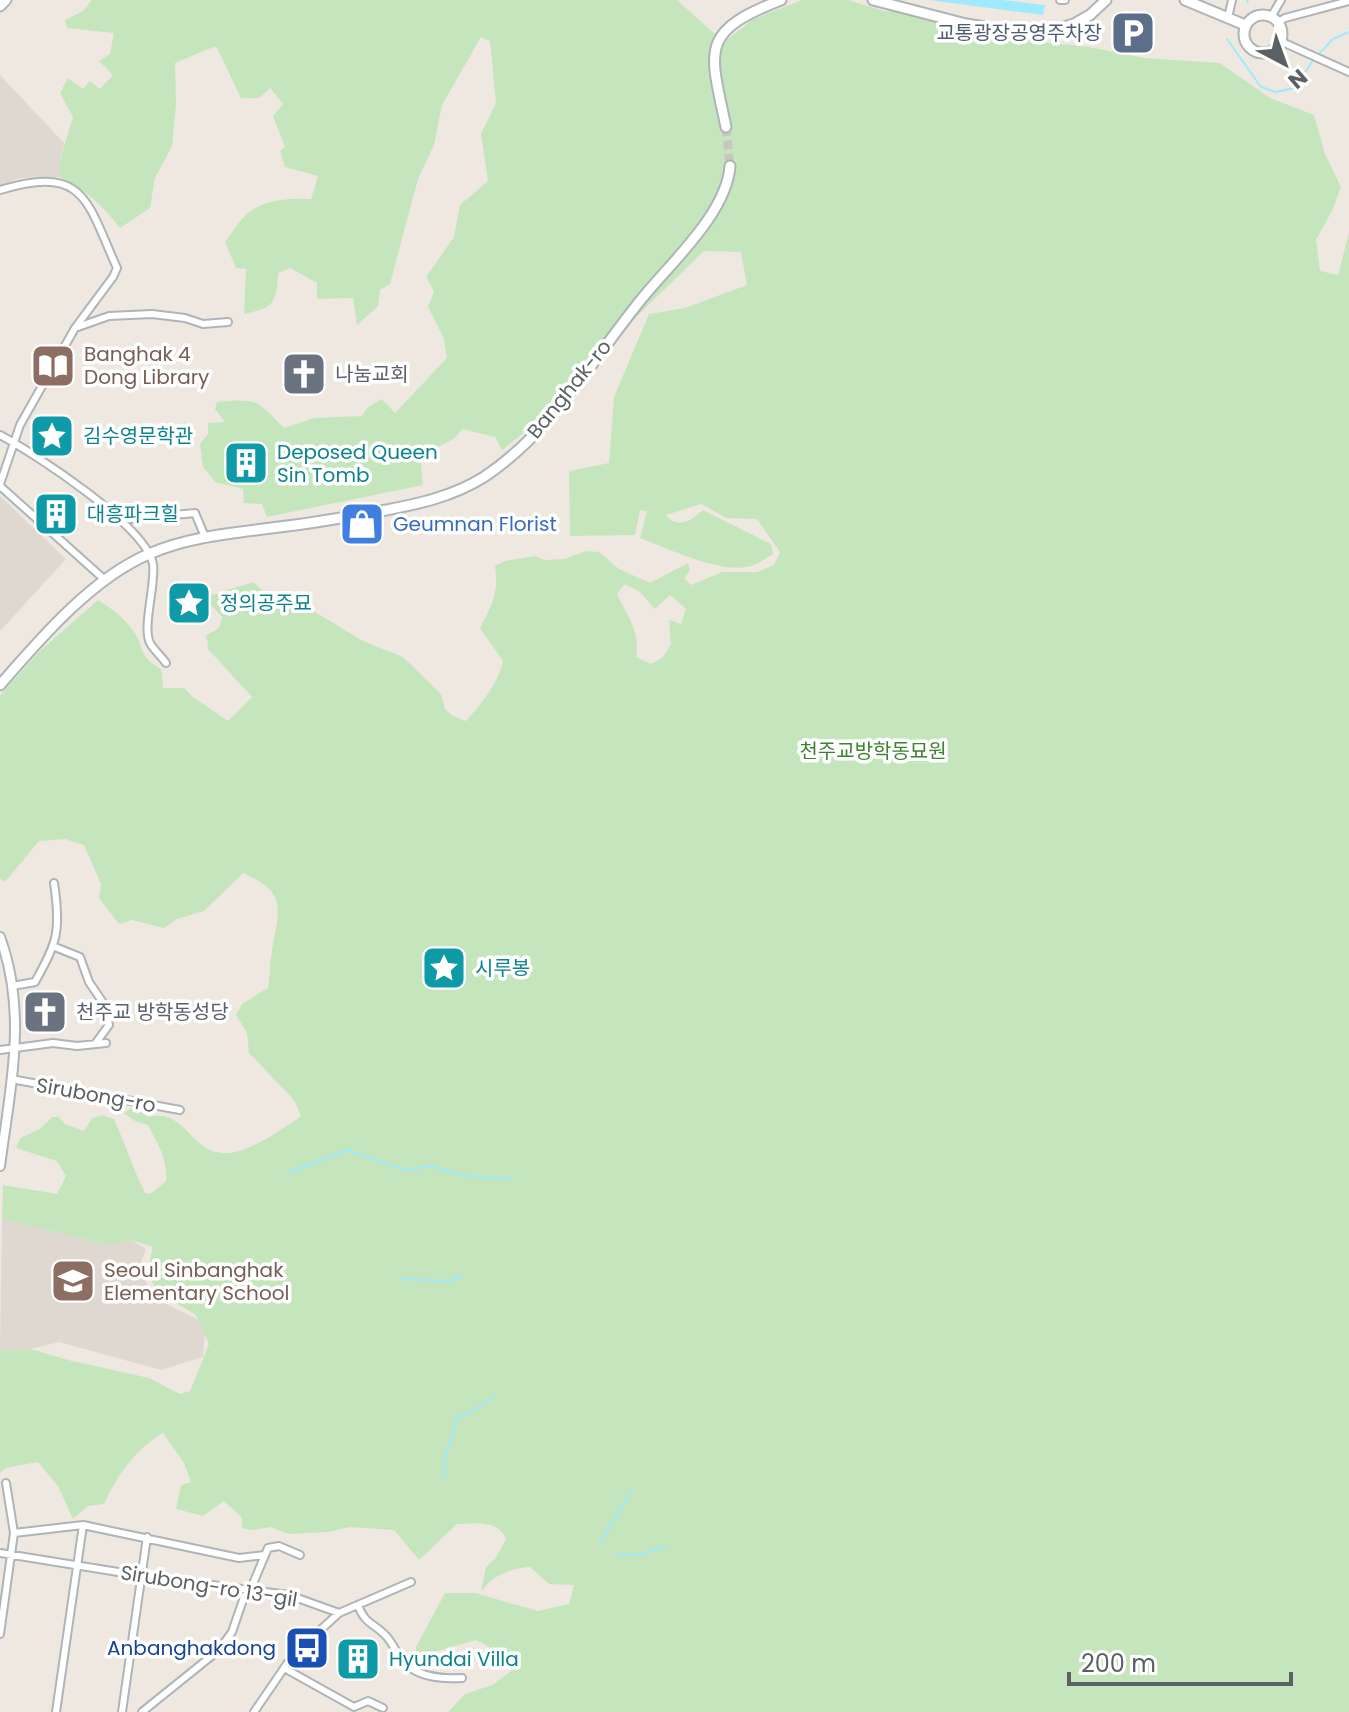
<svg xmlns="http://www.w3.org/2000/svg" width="1349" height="1712" viewBox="0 0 1349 1712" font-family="Poppins,'Noto Sans KR',sans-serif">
	<rect width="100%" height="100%" fill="#eee8e1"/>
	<path fill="#ded8d0" d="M 0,75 L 64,143 L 59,163 L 60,177 L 20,178 L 0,186 Z
		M 0,496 L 66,559 L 0,631 Z
		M 2,1219 L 108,1245 L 131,1240 L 146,1249 L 140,1266 L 152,1297 L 199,1320 L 205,1331 L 203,1357 L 161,1370 L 59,1342 L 31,1349 L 0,1351 Z"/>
	<path fill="#c5e6bd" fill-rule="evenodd" d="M 92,0 L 677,0 L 724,42 L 753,19 L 802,0 L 848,0 L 884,11 L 906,12 L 1005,38 L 1089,47 L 1144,58 L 1220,63 L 1270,98 L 1314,115 L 1325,154 L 1341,187 L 1332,211 L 1316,240 L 1320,271 L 1338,275 L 1349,233 L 1349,1712 L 448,1712 L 465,1694 L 492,1685 L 514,1669 L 507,1657 L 476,1640 L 416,1657 L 416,1647 L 445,1593 L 475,1593 L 538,1611 L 569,1604 L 574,1585 L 549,1584 L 530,1567 C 512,1568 492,1575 481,1592 L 486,1567 L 495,1559 L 506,1539 C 497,1519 476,1524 457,1524 L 419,1560 L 394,1530 L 349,1527 L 329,1532 L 288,1534 L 271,1527 L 252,1530 L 242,1528 L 242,1518 L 224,1501 L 203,1516 L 176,1509 L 181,1485 L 191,1482 L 184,1463 L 163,1433 C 135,1450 118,1474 104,1504 L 88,1506 L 73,1519 L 58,1486 L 38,1462 L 6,1468 L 0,1473 L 0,1351 L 31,1349 L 68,1360 L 149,1378 L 180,1394 L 190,1391 L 209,1344 L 196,1315 L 157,1292 L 147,1272 L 153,1247 L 131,1240 L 108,1245 L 2,1219 L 3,1185 L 57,1194 L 66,1176 L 57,1161 L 16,1148 L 20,1138 L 40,1129 L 52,1117 L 59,1117 L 65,1124 L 84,1131 L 92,1118 L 102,1115 L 114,1119 C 125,1144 133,1168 145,1193 L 150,1194 L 166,1181 C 168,1159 157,1143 148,1125 L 135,1121 L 124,1113 L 134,1107 L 148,1117 C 187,1107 190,1156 229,1153 C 251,1151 283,1129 301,1116 L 294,1100 L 249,1053 L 247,1033 L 236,1015 L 242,1004 L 268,988 C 270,976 270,963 272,950 C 279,909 288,892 243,873 L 204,911 L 177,919 L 164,928 L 132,920 L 119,924 L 99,898 L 101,884 L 84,845 L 65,839 L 39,841 L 5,882 L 0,879 L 0,695 L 41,650 L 98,600 C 111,608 123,617 132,629 C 146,648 137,656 161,669 L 163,688 L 184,688 L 193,697 L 228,721 L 252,697 L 207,648 L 208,642 L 205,636 L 219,628 L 222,617 L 210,604 L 209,596 L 253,582 C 266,592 271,604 285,613 L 295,600 L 363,641 L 403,657 L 441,694 L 445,709 L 453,716 L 466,721 C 481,704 498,684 503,661 L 480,628 C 492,606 499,592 495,566 L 505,561 L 535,556 L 544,560 L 564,559 L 587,551 L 599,552 L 619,569 L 650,583 L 688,563 L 690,571 L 684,578 L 691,585 L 722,572 L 757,572 L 774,565 L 780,552 L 757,519 L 726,518 L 701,504 L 666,515 C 678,530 692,520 703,510 L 771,544 L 773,554 C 766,558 758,564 750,566 C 724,575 666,548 640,538 L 647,511 L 640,510 L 635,535 L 570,536 L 569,471 L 609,463 L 614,397 L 649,314 L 685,308 L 747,285 L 741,252 L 704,251 L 570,381 L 536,423 L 502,450 L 495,437 L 462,429 L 455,438 L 420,456 L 423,485 L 267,517 L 262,504 L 244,503 L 243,489 L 215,482 L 203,467 L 200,444 L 208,434 L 208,423 L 225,422 L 215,409 L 217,402 C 257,398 257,400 284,428 L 315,418 L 362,416 L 367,408 L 382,399 L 395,413 L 447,358 L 444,339 L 428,307 L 434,291 L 426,277 L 454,237 L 460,205 L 488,181 L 481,134 L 496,103 L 490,41 L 481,37 L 442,105 L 434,145 L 418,179 L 390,284 L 380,290 L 378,306 L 357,325 L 353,298 L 317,299 L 317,283 L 290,268 L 278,273 C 276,304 275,307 244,314 L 246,269 L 236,268 L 225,242 C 232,233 240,219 249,212 C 267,199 291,198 311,199 L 318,176 L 285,167 L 280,151 L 285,147 L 273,116 L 283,104 L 270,88 L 259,98 L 241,98 L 216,46 L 175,63 L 176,105 L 172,146 L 155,178 L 150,208 L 120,228 C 104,207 84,188 60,177 L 59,163 L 73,117 L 60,93 L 68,78 L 83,89 L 90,81 L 100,89 L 113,75 L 99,61 L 110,54 L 114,33 L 67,28 L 65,20 L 83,11 ZM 625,584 L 640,592 L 655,609 L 670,595 L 686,609 L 681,624 L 669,620 L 671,645 L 662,658 L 651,664 L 636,657 C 641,631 627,616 617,594 Z"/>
	<path fill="#a0e9ff" d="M 929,0 L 1002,0 L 1045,5 L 1043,15 Z"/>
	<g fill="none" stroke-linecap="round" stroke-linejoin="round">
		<path stroke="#a0e9ff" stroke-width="2" d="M 1247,2 L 1248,0
			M 1227,39 L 1261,87 L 1276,92 L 1294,88 L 1314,59
			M 1318,55 L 1333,39 L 1349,32
			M 288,1173 L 347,1150 L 405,1170 L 431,1166 L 464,1176 L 512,1179
			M 400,1279 L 449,1281 L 462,1276
			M 445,1479 L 444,1462 L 457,1418 L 472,1412 L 494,1396
			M 600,1543 L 632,1490
			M 616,1555 L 639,1555 L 665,1546"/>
		<path stroke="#c9c6c2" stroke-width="9" stroke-dasharray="9 4.5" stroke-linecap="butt" d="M 726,127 L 730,166"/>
		<g stroke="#afb4b8" stroke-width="10">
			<path id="minor" d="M 1060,0 L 1065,0
				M 1271,17 L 1281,0
				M 1228,18 L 1232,0
				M 1278,22 L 1285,18 L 1349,1
				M 1280,41 L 1349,72
				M 0,190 C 85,165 86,199 117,268 L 113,277 L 75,328 L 20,425 L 0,484
				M 75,328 L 109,316 L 152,314 L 185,318 L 203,324 L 228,322
				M 0,435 C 34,453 146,526 153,564 C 156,584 142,627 150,643 C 154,650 161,656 166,663
				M 0,486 L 105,580
				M 120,520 L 195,513 L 205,537
				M 55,947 L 80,957 L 89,982 L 106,1007 L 109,1025 L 95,1044
				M 12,986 L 35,982 C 58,941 61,930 54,883
				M 0,1050 L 53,1043 L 77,1046 L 106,1043
				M 11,1079 L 180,1110
				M 14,1533 L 83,1525 L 239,1558 L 265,1555
				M 0,1553 L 143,1576 L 289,1595 L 339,1613
				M 358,1605 C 365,1625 375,1623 387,1637 C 394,1645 398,1657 406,1664 C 421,1678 443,1679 462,1678
				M 0,1634 L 14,1533 L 6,1483
				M 284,1668 L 354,1707 L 368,1701 L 383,1708
				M 56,1712 L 83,1525
				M 122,1712 L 147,1537
				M 142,1712 L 219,1650 L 232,1632 L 244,1597 L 252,1586 L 268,1548 L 279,1546 L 300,1555
				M 254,1712 L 293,1655 L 339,1613 L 411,1582"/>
		</g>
		<g stroke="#afb4b8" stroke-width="12">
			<path id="tertiary" d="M 0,937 C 28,1013 10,1089 0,1166"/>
		</g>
		<g stroke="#aeb4b8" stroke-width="13">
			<path id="secondary" d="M 873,0 L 966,24 L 1037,35 L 1074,24 L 1090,15 L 1106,0
				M 1185,0 L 1245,25
				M 0,6 L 6,0
				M1244 34a19 19 0 1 1 38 0a19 19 0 1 1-38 0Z
				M 726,127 C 710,50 698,32 781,0
				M 0,685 C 40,639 92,578 149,554 C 190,536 236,533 279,527 C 314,523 347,517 381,511 C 418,504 452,497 484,477 C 553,431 593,358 644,296 C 672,262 727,212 730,166"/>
		</g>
		<use href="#minor" stroke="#fff" stroke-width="6"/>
		<use href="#tertiary" stroke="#fff" stroke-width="8"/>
		<use href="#secondary" stroke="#fff" stroke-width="9"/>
	</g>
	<defs>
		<g id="parking-square" transform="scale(2.3)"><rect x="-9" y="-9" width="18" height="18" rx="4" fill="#5c6f8a" stroke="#fff"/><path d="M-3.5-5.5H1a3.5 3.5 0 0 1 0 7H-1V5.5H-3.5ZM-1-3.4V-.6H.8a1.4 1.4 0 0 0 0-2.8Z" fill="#fff"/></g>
		<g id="library-square" transform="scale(2.3)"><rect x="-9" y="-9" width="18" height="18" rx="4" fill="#8d6e63" stroke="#fff"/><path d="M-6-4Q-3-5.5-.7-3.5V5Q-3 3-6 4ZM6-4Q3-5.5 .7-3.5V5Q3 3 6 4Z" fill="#fff"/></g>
		<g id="church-square" transform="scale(2.3)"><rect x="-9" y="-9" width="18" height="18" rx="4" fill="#6b7280" stroke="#fff"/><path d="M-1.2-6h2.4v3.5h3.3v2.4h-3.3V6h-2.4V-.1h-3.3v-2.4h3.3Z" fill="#fff"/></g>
		<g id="sight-square" transform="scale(2.3)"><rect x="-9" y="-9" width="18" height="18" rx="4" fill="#0f9aa8" stroke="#fff"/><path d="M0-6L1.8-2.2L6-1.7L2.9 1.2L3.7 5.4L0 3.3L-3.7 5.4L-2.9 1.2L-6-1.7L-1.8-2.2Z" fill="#fff"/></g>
		<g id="building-square" transform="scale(2.3)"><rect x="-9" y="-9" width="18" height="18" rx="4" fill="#0f9aa8" stroke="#fff"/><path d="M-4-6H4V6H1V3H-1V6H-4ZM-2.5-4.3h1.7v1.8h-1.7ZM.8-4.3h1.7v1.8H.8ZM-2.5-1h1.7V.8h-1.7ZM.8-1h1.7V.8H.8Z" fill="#fff"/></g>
		<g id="shop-square" transform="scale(2.3)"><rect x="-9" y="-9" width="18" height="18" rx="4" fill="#3f7fe0" stroke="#fff"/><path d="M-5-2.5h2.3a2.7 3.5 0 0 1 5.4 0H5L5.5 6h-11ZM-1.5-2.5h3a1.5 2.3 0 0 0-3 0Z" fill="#fff"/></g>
		<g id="school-square" transform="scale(2.3)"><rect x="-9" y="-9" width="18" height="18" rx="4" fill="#8d6e63" stroke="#fff"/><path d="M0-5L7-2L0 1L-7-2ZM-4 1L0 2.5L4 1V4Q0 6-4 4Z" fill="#fff"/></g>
		<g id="bus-square" transform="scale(2.3)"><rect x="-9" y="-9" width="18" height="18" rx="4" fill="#1a4fb4" stroke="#fff"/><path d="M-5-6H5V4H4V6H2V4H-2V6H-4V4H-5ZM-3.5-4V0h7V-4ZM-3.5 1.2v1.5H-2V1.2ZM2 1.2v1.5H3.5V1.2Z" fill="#fff"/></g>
	</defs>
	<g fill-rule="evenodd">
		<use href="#parking-square" x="1133" y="33"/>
		<use href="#library-square" x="53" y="366"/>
		<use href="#church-square" x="304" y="374"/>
		<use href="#sight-square" x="52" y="436"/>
		<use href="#building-square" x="246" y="463"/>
		<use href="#building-square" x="56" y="514"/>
		<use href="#shop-square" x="362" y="524"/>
		<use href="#sight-square" x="189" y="603"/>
		<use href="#sight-square" x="444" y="968"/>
		<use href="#church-square" x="45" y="1012"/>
		<use href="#school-square" x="73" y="1281"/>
		<use href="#bus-square" x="307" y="1648"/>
		<use href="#building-square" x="358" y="1659"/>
	</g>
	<g text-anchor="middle" stroke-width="7" stroke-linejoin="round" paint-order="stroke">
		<g font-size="20" fill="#4e5e75" stroke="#fff" text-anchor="end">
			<text x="1102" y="40">교통광장공영주차장</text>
		</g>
		<g font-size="20" fill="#785e54" stroke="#fff" text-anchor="start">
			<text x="84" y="361">Banghak 4<tspan x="84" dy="23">Dong Library</tspan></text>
			<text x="104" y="1277">Seoul Sinbanghak<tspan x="104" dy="23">Elementary School</tspan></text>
		</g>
		<g font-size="20" fill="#5b616d" stroke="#fff" text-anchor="start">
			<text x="335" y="381">나눔교회</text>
			<text x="76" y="1019">천주교 방학동성당</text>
		</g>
		<g font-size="20" fill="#5a6063" stroke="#fff">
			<text transform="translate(569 389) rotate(-51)" y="7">Banghak-ro</text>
			<text transform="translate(96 1095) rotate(10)" y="7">Sirubong-ro</text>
			<text transform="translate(209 1586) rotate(9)" y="7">Sirubong-ro 13-gil</text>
		</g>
		<g font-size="20" fill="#0d838f" stroke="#fff" text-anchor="start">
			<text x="83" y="443">김수영문학관</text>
			<text x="277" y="459">Deposed Queen<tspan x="277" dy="23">Sin Tomb</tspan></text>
			<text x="87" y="521">대흥파크힐</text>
			<text x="220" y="610">정의공주묘</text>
			<text x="475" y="975">시루봉</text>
			<text x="389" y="1666">Hyundai Villa</text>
		</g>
		<g font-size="20" fill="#366cbe" stroke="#fff" text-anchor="start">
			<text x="393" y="531">Geumnan Florist</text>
		</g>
		<g font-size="20" fill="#3e8331" stroke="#fff">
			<text x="873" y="758">천주교방학동묘원</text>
		</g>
		<g font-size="20" fill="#164399" stroke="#fff" text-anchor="end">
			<text x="276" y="1655">Anbanghakdong</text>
		</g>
	</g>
	<g transform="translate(1285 64) rotate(139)" stroke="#ffffff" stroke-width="6" paint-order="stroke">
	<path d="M0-6L14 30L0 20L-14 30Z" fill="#5a6063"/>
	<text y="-12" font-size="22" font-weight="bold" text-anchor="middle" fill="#5a6063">N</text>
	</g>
	<path d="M1069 1672v12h222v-12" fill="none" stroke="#5a6063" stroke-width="4"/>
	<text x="1081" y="1672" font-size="24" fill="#5a6063" stroke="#ffffff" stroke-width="6" paint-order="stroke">200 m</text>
</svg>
